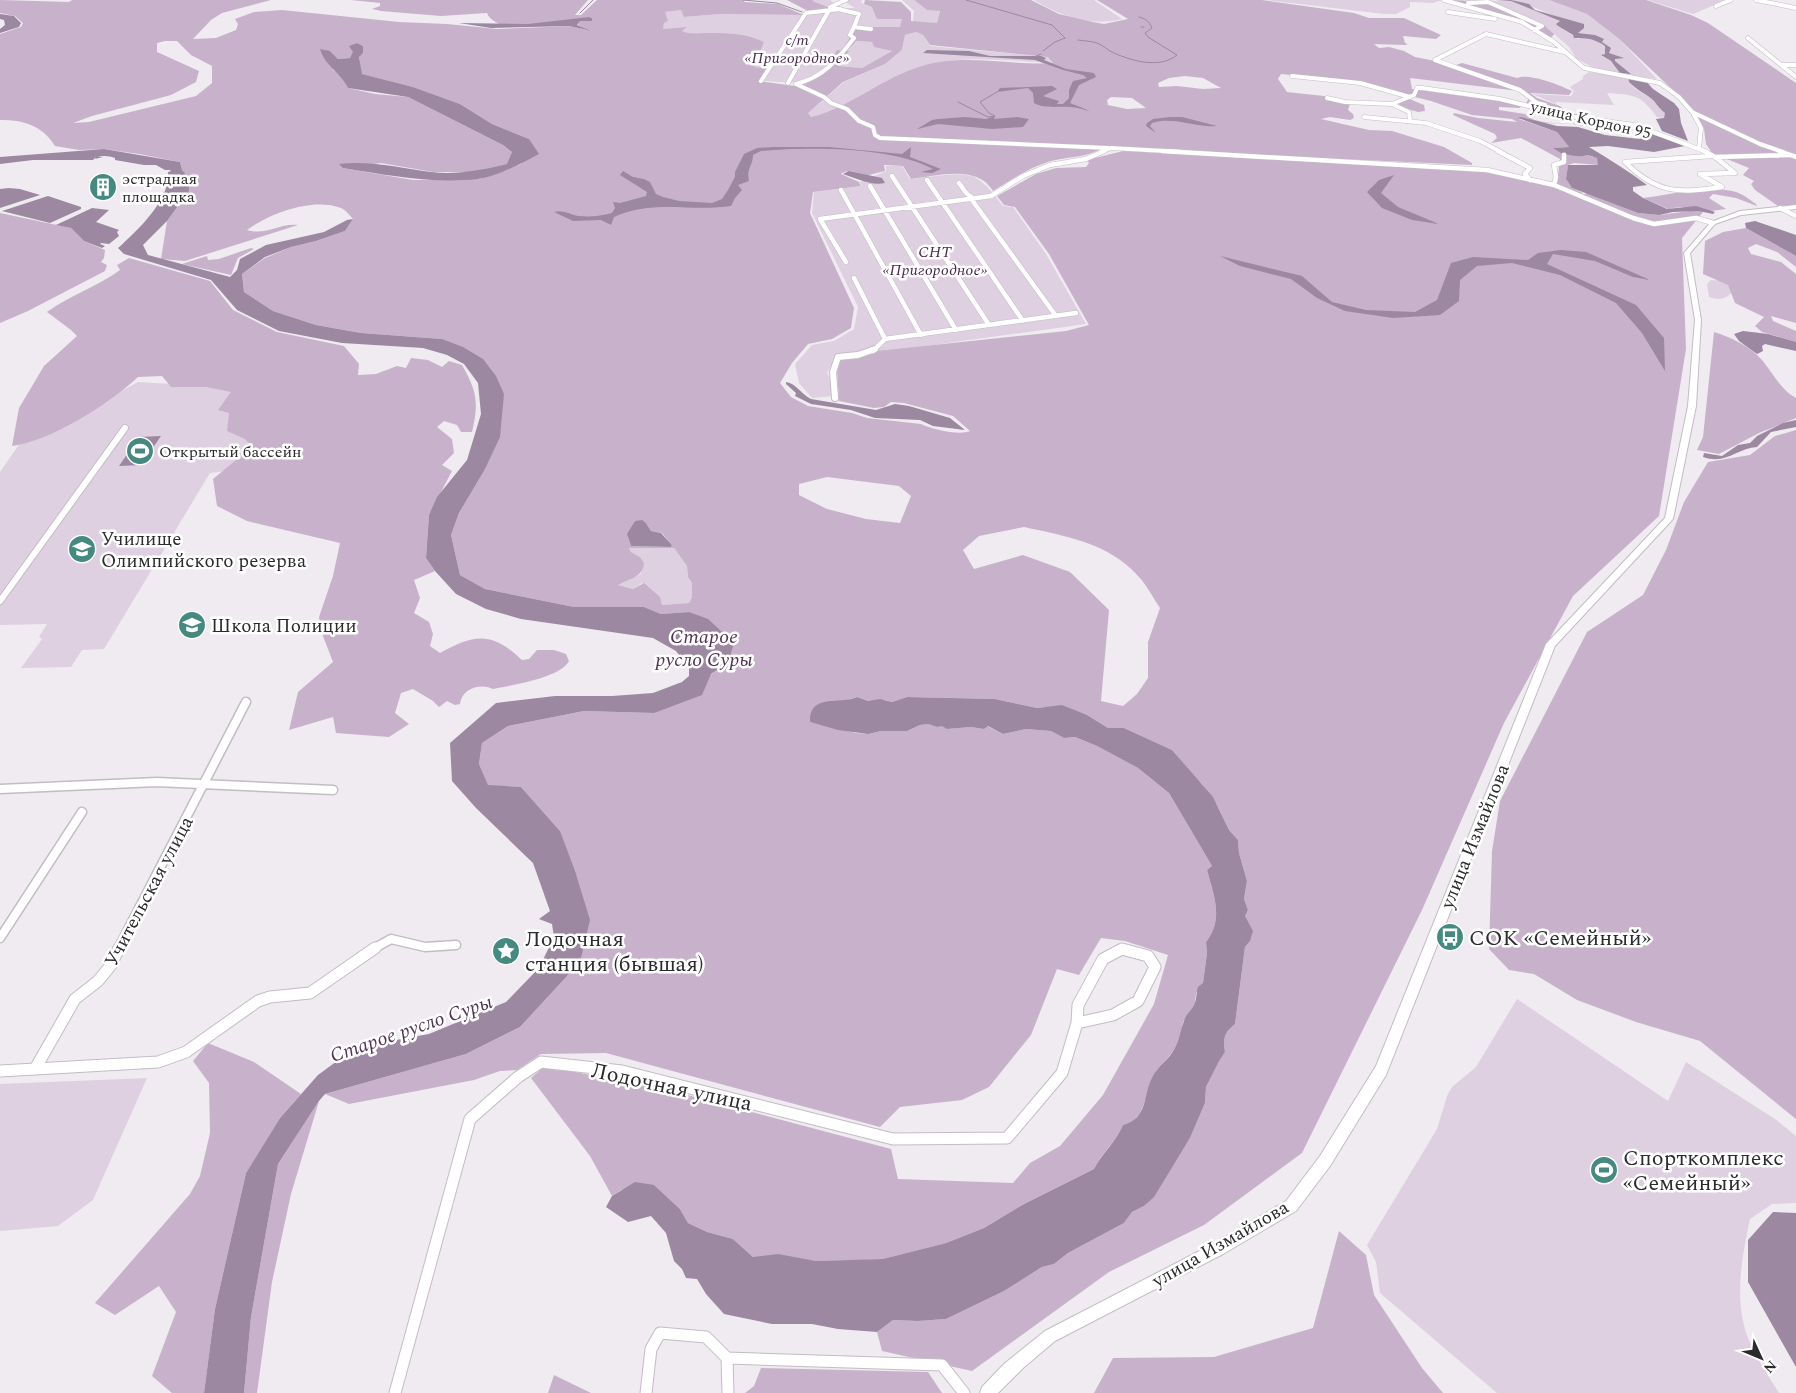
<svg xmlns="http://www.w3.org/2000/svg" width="1796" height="1393" viewBox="0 0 1796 1393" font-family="Spectral,serif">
	<rect width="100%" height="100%" fill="#efebf0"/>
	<path fill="#ded0e1" d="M 814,0 L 830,0 L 842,8 L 855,8 L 845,2 L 848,0 L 862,0 L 861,2 L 864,4 L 903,19 L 900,28 L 852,27 L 850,36 L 856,41 L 872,42 L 875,47 L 892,51 L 862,68 L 839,66 L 849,51 L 838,50 C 813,86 805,84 764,81 L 771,70 L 755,67 L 764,42 C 742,30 712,34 688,33 L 682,31 L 686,28 L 663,29 L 665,12 L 681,10 L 685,17 L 720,14 L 804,15 L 828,7 L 811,1 Z
		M 902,0 L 914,0 L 927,10 L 940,10 L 937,23 L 913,22 L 914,11 Z
		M 1034,0 L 1094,0 L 1122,19 C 1092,27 1060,16 1034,0 Z
		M 1266,0 L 1442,0 L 1433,3 L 1410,2 L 1410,7 L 1396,14 L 1384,14 Z
		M 1444,0 L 1511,1 L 1560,21 L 1558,26 L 1578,39 C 1588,35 1596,40 1605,46 L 1605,54 L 1602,56 C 1612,61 1619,69 1630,73 L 1615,61 L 1614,59 L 1618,58 L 1609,53 L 1602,41 L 1603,40 L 1595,35 L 1577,33 L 1578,31 L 1574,22 C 1551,16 1532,5 1511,0 L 1549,0 L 1587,14 L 1618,38 L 1657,79 L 1600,72 L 1576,58 L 1569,47 L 1545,26 Z
		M 1647,0 L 1726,0 L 1693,14 Z
		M 916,32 L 923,35 L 930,46 L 1048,57 L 1053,63 C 1010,61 964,54 923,66 C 883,77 851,107 811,117 L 808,113 L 844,82 L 885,64 L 902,50 L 905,35 Z
		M 1589,72 L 1628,77 C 1629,90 1647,93 1654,101 C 1658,105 1660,109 1665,113 L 1664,118 L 1657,117 C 1640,94 1634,95 1607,93 L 1614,105 L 1556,102 L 1556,104 L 1532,94 L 1571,96 L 1574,91 L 1570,87 L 1583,79 L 1583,76 Z
		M 886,166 L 902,166 L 910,179 C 926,178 963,170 976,178 C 988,185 995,196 1003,206 L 1013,207 L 1046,254 L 1086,324 L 861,355 L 836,357 L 827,373 L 834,388 L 833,396 L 812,398 L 799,383 L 795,364 L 812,345 L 834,341 L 854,329 L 858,307 L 812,213 L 814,192 L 862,186 L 860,182 L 886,171 Z
		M 1711,280 L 1729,281 L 1735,289 C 1726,299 1722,301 1709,297 L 1707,284 Z
		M 138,382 L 258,389 L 251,468 L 210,473 L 104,649 L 82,650 L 71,667 L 21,668 L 42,639 L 39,637 L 47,624 L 0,625 L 0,472 L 18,446 Z
		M 629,548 L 674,548 L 687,566 L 688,577 L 692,583 L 692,597 L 689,603 L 662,605 L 642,583 L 633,589 L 617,585 L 641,574 L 640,557 L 631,552 Z
		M 1517,999 L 1668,1101 L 1686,1062 L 1775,1119 L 1796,1136 L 1796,1203 L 1772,1204 L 1750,1219 C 1743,1252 1736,1287 1743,1321 C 1748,1347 1766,1371 1779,1393 L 1497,1393 L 1380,1293 L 1376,1262 L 1367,1245 L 1437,1129 L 1447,1096 L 1452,1087 L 1476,1067 Z
		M 147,1078 L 93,1200 L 58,1226 L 0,1231 L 0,1084 Z"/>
	<path fill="#c8b2cb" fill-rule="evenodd" d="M 0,0 L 69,2 L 72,0 L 271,0 L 222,13 L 211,20 L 193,39 L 216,38 L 236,30 L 238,24 L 235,19 L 254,12 L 282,10 L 399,22 L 447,24 L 497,29 L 572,26 L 589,31 L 578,25 L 579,21 L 592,21 L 592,18 L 590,17 C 574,20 516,28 502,25 C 497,23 489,19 487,13 L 441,16 L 381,11 L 372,9 L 380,6 L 380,3 L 351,0 L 588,0 L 575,15 L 581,15 L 597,0 L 745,0 L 744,2 L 778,4 L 804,15 L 720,14 L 684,17 L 681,10 L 665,12 L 668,21 L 664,23 L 663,29 L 687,27 L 682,31 L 688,33 C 712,34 741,30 764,42 L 755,67 L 768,68 L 759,81 L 795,86 L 796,83 C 819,77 825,69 837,50 L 849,51 L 839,66 L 862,68 L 892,51 L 874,47 L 872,42 L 856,41 L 851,47 L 845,46 L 850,37 L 848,36 L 852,27 L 900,27 L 902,19 L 877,19 L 872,7 L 864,4 L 865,0 L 901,2 L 911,12 L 911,21 L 937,23 L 940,11 L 927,10 L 914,0 L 1031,0 L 1059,14 L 1093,22 L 1104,24 L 1128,19 L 1097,0 L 1262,0 L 1354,13 L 1369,18 L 1404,18 L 1441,35 L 1436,39 L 1403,36 L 1405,43 L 1408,44 L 1405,45 L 1374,44 L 1379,48 L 1389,47 L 1404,51 L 1415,57 L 1456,65 L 1462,63 L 1517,78 C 1530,73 1559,85 1572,91 L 1569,95 L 1530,93 L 1537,98 L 1560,106 L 1568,113 L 1582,115 L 1592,120 L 1593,128 L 1573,124 L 1577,121 L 1526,103 L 1529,98 L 1519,91 L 1410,78 L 1412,89 L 1521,104 L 1520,108 L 1499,107 L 1499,110 L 1525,114 C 1534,124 1558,123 1571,124 L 1542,123 L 1521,117 L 1519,119 L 1557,132 L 1569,147 L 1554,148 C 1567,159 1581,152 1597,158 L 1599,165 L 1574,163 L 1568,165 L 1566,179 L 1572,188 L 1583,193 L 1581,195 L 1557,184 L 1560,159 L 1521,138 L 1491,143 L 1497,138 L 1495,134 L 1453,115 L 1454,113 L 1478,118 L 1517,122 L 1512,119 L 1472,115 L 1431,101 L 1350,81 L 1281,74 L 1278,79 L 1287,92 L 1324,96 L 1348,101 L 1392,103 L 1407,98 L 1424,105 L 1425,111 L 1418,112 L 1394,105 L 1350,104 L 1348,110 L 1353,114 L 1354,118 L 1350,120 L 1330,117 L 1321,119 L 1369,130 L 1392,131 L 1444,147 L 1472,163 L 1472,165 L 1102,148 C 1085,159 1064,156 1045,163 C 1027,169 1009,181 993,191 C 977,164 937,176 911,179 L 903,166 L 884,165 L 885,171 C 879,172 874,174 869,175 C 859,175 849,167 841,174 L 859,182 L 861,186 L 813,192 L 810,213 L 854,308 L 851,328 L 832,339 L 808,344 L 792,363 L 780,383 L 791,397 L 808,406 L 852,413 L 867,418 L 921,424 C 931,429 960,436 970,431 L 953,416 L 904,403 L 891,402 L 884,407 L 874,408 L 839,401 L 837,367 L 841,358 L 860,357 L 877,351 L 1066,331 L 1089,325 L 1049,254 L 1015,207 L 1004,205 L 997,196 L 1036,174 L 1056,168 L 1086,167 L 1089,163 L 1087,160 L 1123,151 L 1487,170 L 1553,186 L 1580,196 L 1587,193 L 1638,213 L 1659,215 L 1705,209 L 1680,207 L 1668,209 L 1643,198 C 1669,195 1711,184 1736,192 C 1743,194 1750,200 1756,204 L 1757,206 L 1736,198 L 1713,194 L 1709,198 L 1726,209 L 1703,212 L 1682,238 L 1686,349 L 1659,516 L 1573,596 L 1504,723 L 1422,910 L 1302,1153 L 1204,1225 L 1109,1272 L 972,1371 L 882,1351 L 877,1332 L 893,1320 L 918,1321 L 946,1319 L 1004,1291 L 1042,1267 L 1054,1264 L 1068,1253 L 1124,1223 L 1132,1212 L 1144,1206 L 1153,1197 L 1190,1138 L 1205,1103 L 1206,1087 L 1219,1060 L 1225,1052 C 1223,1038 1224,1033 1235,1024 L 1245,947 L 1250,941 L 1245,916 L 1248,910 L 1244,899 L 1247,881 L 1239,853 L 1238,840 L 1229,830 L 1217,805 L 1202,784 L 1194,777 L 1172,750 L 1124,728 L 1108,728 L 1087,715 L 1076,712 L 1043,707 L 1037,708 L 995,699 L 907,697 L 892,702 L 885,700 L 868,701 L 857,697 L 843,701 L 810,722 L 856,733 L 868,734 L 881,731 L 907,731 L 920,725 L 928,724 L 937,727 L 942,725 L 947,729 L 971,727 L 984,729 L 987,726 L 1003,734 L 1026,729 L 1051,731 L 1064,738 L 1075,737 L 1097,746 L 1138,768 L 1169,793 L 1212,866 L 1207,870 C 1214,896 1224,919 1206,942 L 1207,953 L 1203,983 L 1196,993 L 1195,1004 L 1183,1022 L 1181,1035 L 1176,1048 L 1156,1071 L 1140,1114 L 1132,1122 L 1123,1125 C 1116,1142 1102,1152 1094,1169 L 1024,1204 L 984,1228 L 946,1243 L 884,1259 L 863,1260 L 816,1261 L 753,1257 L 733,1239 L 707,1232 L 688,1223 L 680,1209 L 654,1185 L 621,1190 L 612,1196 L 590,1156 L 531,1078 L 545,1066 L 676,1092 L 891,1149 L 898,1179 L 1013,1183 L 1030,1163 L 1060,1146 L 1103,1095 L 1154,1004 L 1168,955 L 1125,941 L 1101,938 L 1079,975 L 1057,969 L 1031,1035 L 989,1087 L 962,1100 L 900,1107 L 880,1127 L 606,1053 L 541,1054 L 517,1070 L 500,1071 L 474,1080 L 349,1104 L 325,1094 L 466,1054 L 520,1027 L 580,962 L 560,831 L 521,787 L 488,786 L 479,764 L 482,743 L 508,726 L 584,711 L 654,713 L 728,663 L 689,612 L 661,614 L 644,607 L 574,607 L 485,589 L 460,575 L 451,535 L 459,513 L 484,471 L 504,394 L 442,339 L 361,333 L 316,325 L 273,311 L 244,292 L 242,274 L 265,258 L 291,247 L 316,241 L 345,231 L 353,219 C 350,216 346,210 341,208 C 313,197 270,213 247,230 C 267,236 278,223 298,225 L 185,261 L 161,259 L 167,221 L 189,191 L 190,178 L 182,170 L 180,162 L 139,154 L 104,149 L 79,150 L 55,146 C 42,125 23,120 0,120 L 0,34 L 21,27 L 23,23 L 15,16 L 0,13 ZM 916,32 L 923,35 L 930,45 L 1048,57 L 1053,63 C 1009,66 966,53 922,66 C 883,77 851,107 811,117 L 808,113 L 843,82 L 885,64 L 902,50 L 905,35 ZM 165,41 L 177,41 L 191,55 L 212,66 L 212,83 L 196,96 L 89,122 L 73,123 L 92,116 L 171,95 L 196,82 L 199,71 L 157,52 L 157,43 ZM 357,43 L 363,46 L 363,53 L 359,56 L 361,74 L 413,87 L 460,104 L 492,124 L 529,139 L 521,164 L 479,179 L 413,180 L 343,168 L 381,163 L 433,172 L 475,172 L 508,164 L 512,152 L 503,145 L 408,97 L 375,94 L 348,88 L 343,78 L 333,70 L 330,51 L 338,59 L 350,58 L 354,52 L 350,46 ZM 1185,76 L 1203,78 L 1221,88 L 1203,89 L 1177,86 L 1159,87 L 1158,83 L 1169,78 ZM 1111,97 L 1132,98 L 1146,108 L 1127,109 L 1108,105 L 1107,100 ZM 827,477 L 899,486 L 911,496 L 900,523 L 866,519 L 827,509 L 799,495 L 799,484 ZM 635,521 L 646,523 L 651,531 L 662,533 L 672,545 L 671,547 L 631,546 L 628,537 ZM 1024,527 C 1065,536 1109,543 1138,576 C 1147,585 1153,598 1160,608 L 1148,642 L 1148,678 L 1137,694 L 1123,706 L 1101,701 L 1109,610 L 1070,572 L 1023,555 L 974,569 L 963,550 L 979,536 ZM 629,548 L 674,548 L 687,566 L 688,577 L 692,583 L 692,597 L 689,603 L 662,605 L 660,597 L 644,583 L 633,589 L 618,585 C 628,579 643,578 644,563 L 640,557 L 631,552 Z
		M 787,0 L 814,0 L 812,1 L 828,7 L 825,11 L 810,12 Z
		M 1449,0 L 1488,2 L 1545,26 L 1554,34 L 1552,37 L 1547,37 L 1523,22 Z
		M 1549,0 L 1646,0 L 1691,15 L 1708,23 L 1796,83 L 1796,205 L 1778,206 L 1755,190 L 1751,184 L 1754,181 L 1743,175 L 1749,168 L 1712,153 L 1706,144 L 1704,129 L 1695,111 L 1618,38 L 1587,14 Z
		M 0,213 L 71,228 L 84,241 L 105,250 L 104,258 L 101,262 L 107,265 L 105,271 L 28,311 L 0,323 Z
		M 1746,228 L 1796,256 L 1796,267 L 1777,252 L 1756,244 L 1748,248 L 1751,254 L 1781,262 L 1796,274 L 1796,323 L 1771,316 L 1773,321 L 1796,331 L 1796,342 L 1762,332 L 1755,326 L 1764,317 L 1735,303 L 1728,285 L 1703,274 L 1705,241 L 1723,232 Z
		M 251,248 L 254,249 L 238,258 L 231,275 L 182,264 L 207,256 L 208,260 L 219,259 Z
		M 129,258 L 210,281 L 233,310 L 277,332 L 344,346 L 359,364 L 358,375 L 376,374 L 397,366 L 406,368 L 411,358 L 428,360 L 442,367 L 449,361 L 462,365 C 477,391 479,403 472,432 L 461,432 L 457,425 L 444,421 L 437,427 L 452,439 L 454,453 L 442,465 L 452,471 L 429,515 L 426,558 L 435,571 L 414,580 L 420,598 L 414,613 L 429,622 L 433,634 L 430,646 L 440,653 C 474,634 492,631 522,660 L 529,659 L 537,650 L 554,650 L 566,654 L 569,661 C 560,678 512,685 493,689 C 481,683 462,688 460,704 L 455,705 L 447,701 L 439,707 L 433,701 L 413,689 L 401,693 L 395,713 L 409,724 L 389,737 L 336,733 L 333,717 L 289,730 L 298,692 L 333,662 L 321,631 L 319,617 L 333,576 L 340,543 L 247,521 L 217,506 L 213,479 L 252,447 L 245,439 L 227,431 L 229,413 L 218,410 L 231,392 L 206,387 L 171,387 L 162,376 L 138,377 C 109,404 51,441 12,446 L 19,408 L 44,366 L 77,336 L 71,330 L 47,312 C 70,295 97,287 120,270 L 117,265 Z
		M 1714,332 C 1730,337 1750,346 1762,360 C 1773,373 1780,389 1796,398 L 1796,418 L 1759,433 L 1719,454 L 1697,450 L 1703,437 Z
		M 1796,430 L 1796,1119 L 1700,1041 L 1636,1022 L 1577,1000 L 1534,974 L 1509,970 L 1489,949 L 1492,851 L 1500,801 L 1587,632 L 1643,595 L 1666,550 L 1684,502 L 1708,462 L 1750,455 L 1775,436 Z
		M 208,1043 L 254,1062 L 301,1094 L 280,1118 L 246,1173 L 215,1309 L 204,1393 L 172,1393 L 152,1376 L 176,1312 L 159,1286 L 115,1315 L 95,1303 L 190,1194 L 200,1176 L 210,1133 L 209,1083 L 193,1061 Z
		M 319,1101 L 291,1194 L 272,1282 L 257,1393 L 244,1393 L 251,1317 L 278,1164 Z
		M 1339,1231 L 1366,1255 L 1374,1295 L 1422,1368 L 1443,1393 L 1094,1393 L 1113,1358 L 1214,1357 L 1313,1328 Z
		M 761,1368 L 928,1372 L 942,1393 L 745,1393 L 754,1386 Z
		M 554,1375 L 591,1393 L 548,1393 Z"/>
	<path fill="#9c88a0" d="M 1496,0 L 1511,0 L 1529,4 L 1535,10 L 1584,24 L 1584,28 L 1578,33 L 1595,35 L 1604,39 L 1602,42 L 1611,48 L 1609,53 L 1624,58 L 1615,59 L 1615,61 L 1631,74 L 1620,73 L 1611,61 L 1601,55 L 1605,54 L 1605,46 C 1593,38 1587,38 1574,38 L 1573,35 L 1558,26 L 1556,24 L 1560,21 L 1511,1 Z
		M 0,14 L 14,16 L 21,23 L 19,27 L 0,33 L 0,29 L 5,25 L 4,20 L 0,19 Z
		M 589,17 L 592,18 L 592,21 L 580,21 L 577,25 L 591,31 L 570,26 L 491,28 L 459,23 L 528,24 Z
		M 357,43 L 363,46 L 363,53 L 359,57 L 362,74 L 413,87 L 460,104 L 492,124 L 529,139 L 539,154 C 522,163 496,177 478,179 C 432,184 387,175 343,168 L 339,164 C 370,160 400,168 431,172 C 457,175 482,170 507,164 L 512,152 L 503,145 L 408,97 L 348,88 C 341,73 325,66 320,49 L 330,51 L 338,59 L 350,58 L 353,52 L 349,46 Z
		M 927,50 L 969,51 L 990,56 L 1041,56 L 1046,58 L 1044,60 L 1066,69 L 1094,73 L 1096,77 L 1079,85 L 1070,103 L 1090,111 C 1084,110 1077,107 1070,107 C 1058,106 1045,109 1034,103 L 1033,93 L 1028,88 L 997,92 L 1000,88 L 1052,86 L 1057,89 L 1043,96 L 1059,101 L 1057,104 L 1063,104 L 1069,98 L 1069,90 L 1073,81 L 1087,78 L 1083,75 L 1063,70 L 1035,60 L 923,53 Z
		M 1628,77 L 1644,79 L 1653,89 L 1674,103 L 1679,109 L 1681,123 L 1688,141 L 1662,131 L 1656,119 L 1664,118 L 1665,113 C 1660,109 1658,106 1654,101 C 1647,94 1636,90 1629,82 Z
		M 995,116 L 994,119 L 1017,117 L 1029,119 L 1023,127 L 992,129 L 938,124 L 917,129 L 932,120 L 938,119 L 965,117 L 986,119 Z
		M 1170,117 L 1182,117 L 1217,126 C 1195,128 1174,116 1152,123 L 1150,126 L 1156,133 L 1146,126 L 1147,123 L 1153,119 Z
		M 1521,117 L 1557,126 L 1578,127 L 1605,135 L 1640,139 L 1652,132 L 1690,145 L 1654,152 L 1608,146 L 1589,147 C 1609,159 1628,171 1647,185 L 1633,187 L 1633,191 L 1643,198 L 1667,209 L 1696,206 L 1715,212 L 1713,214 L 1699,211 L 1673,212 L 1659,215 L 1638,213 L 1572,188 L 1566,179 L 1568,165 L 1598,165 L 1597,158 C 1584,153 1587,157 1577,156 C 1572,156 1570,154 1564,155 L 1553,148 L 1569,147 L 1557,132 L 1518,118 Z
		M 773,147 L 829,147 L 902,154 L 911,147 L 910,157 L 941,169 L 932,173 L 921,172 L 933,169 C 889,146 810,147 761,151 L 753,155 C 753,166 746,168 749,181 L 738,185 L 742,190 L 735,198 L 731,206 C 691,212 652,199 614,217 L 611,225 L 601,220 L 573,221 L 554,212 C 562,209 571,215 579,216 C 591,217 601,216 612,213 L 615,208 L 613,202 L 620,203 L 646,196 L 647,192 L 620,175 L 623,171 L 633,177 L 644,179 L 650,182 L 656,194 L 663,197 L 679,201 L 712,203 L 722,199 L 728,190 L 735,177 L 735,172 L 744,154 L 757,148 Z
		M 104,149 L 180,162 L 182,170 L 190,178 L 189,191 L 167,221 L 143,245 L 148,255 L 230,277 L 237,270 L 240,259 L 266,245 L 324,232 L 347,220 L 353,219 L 345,231 L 316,241 L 291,247 L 265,257 L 242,274 L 244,292 L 273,311 L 316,325 L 361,333 L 442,339 L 463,347 L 483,359 L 496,376 L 504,394 L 500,437 L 484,471 L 459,513 L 451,535 L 460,575 L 485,589 L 574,607 L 644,607 L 661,614 L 689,612 L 708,619 L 734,643 L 728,663 L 711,674 L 702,695 L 654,713 L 584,711 L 508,726 L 482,743 L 479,764 L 488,785 L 521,787 L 560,831 L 575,871 L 590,920 L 580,962 L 520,1027 L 466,1054 L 325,1094 L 319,1101 L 278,1164 L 251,1317 L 244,1393 L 204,1393 L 215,1309 L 246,1173 L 280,1118 L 318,1075 L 348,1053 L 385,1042 L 429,1034 L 506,1002 L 539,968 L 554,937 L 552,924 L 539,919 L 550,911 L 533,863 L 476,808 L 452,781 L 450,743 L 496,703 L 555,696 L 612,696 L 653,693 L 682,682 L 689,676 L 689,668 L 676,651 L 653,638 L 521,619 L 486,609 L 456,594 L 435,571 L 426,558 L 429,515 L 437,497 L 467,460 L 481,414 L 478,383 L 464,364 L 447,355 L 423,348 L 342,343 L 279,331 L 237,310 L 211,280 L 124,254 L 118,248 C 137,231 171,199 168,172 L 171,171 L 170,170 L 165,170 L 156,165 L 144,165 L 115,160 L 115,158 C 110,156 103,155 98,157 L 103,157 L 95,159 L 96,157 L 93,160 L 33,160 L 0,164 L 0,157 Z
		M 849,171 L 882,178 L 885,183 C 870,186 856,178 843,174 Z
		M 1394,175 L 1381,193 L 1398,207 L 1439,224 L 1412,220 L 1382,208 L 1367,192 L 1379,180 Z
		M 9,188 L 20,189 L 40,195 L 0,208 L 0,189 Z
		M 48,196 L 81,207 L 81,209 L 50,223 L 2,211 Z
		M 92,208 L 109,210 L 96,222 L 119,230 L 117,232 L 119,236 L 109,244 L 101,243 L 100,244 L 105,246 L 102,248 L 84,241 L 71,228 L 56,225 Z
		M 1755,221 L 1796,235 L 1796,256 L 1746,228 L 1745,223 Z
		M 1561,250 L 1586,252 L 1650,280 L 1633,277 L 1595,261 L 1553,254 L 1547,264 L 1636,305 L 1664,338 L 1665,371 L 1642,333 L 1616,303 L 1560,275 L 1512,263 L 1477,266 L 1460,280 L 1459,301 L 1440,315 L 1393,318 L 1345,311 L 1317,298 L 1291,279 L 1240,266 L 1220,256 L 1302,276 L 1332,302 L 1366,310 L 1415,312 L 1437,300 L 1451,263 L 1473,257 L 1528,260 L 1538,253 Z
		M 1743,331 L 1768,334 L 1796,342 L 1796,351 L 1765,344 L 1762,346 L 1763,351 L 1757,354 L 1739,341 L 1734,334 Z
		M 786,382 C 797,384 801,394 811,399 L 876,410 L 895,404 L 909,406 L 950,418 L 965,430 L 933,426 L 920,420 L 875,418 L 851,410 L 811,404 L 795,396 L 796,393 L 786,384 Z
		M 1796,420 L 1796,427 L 1771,432 L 1757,447 C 1737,448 1727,465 1703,457 L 1704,453 L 1722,456 L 1738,445 L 1750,443 L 1757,436 L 1783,423 Z
		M 161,436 L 141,465 L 119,466 L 139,437 Z
		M 642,520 L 646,523 L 651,531 L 661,533 L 672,545 L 671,547 L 631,546 L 627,534 L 635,521 Z
		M 857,697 L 868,701 L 880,699 L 892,702 L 907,697 L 995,699 L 1037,708 L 1062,705 L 1087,715 L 1108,728 L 1124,728 L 1172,750 L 1213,797 L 1229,830 L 1238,840 L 1239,853 L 1247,881 L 1244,899 L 1248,910 L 1245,916 L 1253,931 L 1250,941 L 1245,947 L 1235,1024 C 1224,1033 1223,1038 1225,1052 L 1219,1061 L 1206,1087 L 1205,1103 L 1190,1138 L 1154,1197 L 1144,1206 L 1132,1212 L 1124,1223 L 1068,1253 L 1054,1264 L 1042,1267 L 1004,1291 L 946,1319 L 918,1321 L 893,1320 L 877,1332 L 838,1329 L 812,1324 L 772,1324 L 724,1314 L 706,1294 L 697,1279 L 686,1278 L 682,1269 L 674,1261 L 666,1233 L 651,1216 L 628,1222 L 606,1207 L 612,1196 L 635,1182 L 654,1185 L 680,1209 L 688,1223 L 707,1232 L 733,1239 L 753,1257 L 778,1254 L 816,1261 L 883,1259 L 946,1243 L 984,1228 L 1024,1204 L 1094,1169 C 1102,1153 1116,1142 1123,1125 C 1149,1118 1142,1096 1153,1076 C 1158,1066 1168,1060 1174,1050 C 1180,1040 1180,1031 1184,1021 C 1186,1014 1191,1011 1194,1005 C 1197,1000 1196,992 1198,987 L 1203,983 L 1207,953 L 1206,942 C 1224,919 1214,896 1207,870 L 1212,866 L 1169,793 L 1138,768 L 1097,746 L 1075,737 L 1064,738 L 1051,731 L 1026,729 L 1003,734 L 988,726 L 984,729 L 971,727 L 947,729 L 942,726 L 937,727 L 928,724 L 920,725 L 907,731 L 881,731 L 868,734 L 838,730 L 810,722 C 809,693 839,705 857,697 Z
		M 1773,1212 L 1796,1213 L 1796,1367 L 1748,1282 L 1748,1240 Z"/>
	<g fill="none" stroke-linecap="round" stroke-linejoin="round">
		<path stroke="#9c88a0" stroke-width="1" d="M 743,0 L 777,3 L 802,12
			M 966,0 L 1052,25 L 1065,38
			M 580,13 L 593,0
			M 1141,27 L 1144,27
			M 1078,40 C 1084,41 1091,41 1097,43 C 1103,45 1108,51 1114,53 C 1132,61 1160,69 1177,55 L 1148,37 L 1145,33 L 1152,28 C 1149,21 1146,19 1139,17
			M 1043,51 L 1055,42 L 1065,38
			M 1034,57 L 1041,54
			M 958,102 L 988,117 L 995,116 L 989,113 L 980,102 L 997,92"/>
		<g stroke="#c2bdc3" stroke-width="5">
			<path id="street-far4" d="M 846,0 L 830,7 L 859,14 L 854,27
				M 1444,0 L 1522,22 L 1554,42 L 1584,68 L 1660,83 L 1679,97 L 1692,112 L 1760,144 L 1783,152
				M 1756,0 L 1796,8
				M 1468,3 L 1488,2 L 1542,26 L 1534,30
				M 1716,6 L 1731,0
				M 1448,12 L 1495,19
				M 1748,38 L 1796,77
				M 1781,65 L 1796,65
				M 1292,76 L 1360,83 L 1410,97
				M 761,81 L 806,13 L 840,9
				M 788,83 L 828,12
				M 796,84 L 824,97 L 831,103 L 847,109 L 859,121 L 873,127 L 875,135 L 880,138 L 1108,148
				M 796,84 C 824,77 837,60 854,38 L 850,35 L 854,27 L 871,29
				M 1327,98 L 1345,102 L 1392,104 L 1414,95 L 1417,88 L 1422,88 L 1500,99 L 1569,116 L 1634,125 L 1707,152
				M 1392,104 L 1409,112 L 1410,120
				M 1545,105 L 1537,103 L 1520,90 L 1435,60 L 1486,34 L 1564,52
				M 1693,113 L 1701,128 L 1699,148
				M 1364,117 L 1426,123 L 1480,141 L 1501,152
				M 1101,152 L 1111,148 L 1183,152"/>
		</g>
		<g stroke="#c2bdc3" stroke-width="5.5">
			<path id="street-far3" d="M 1162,151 L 1487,170 L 1554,185 L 1633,218 L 1654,224 L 1696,218 L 1713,223
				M 1498,151 L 1530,168 L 1525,174 L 1530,180
				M 1704,151 L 1715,157 L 1790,155
				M 1779,151 L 1796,157
				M 1711,156 L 1625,162 C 1658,195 1680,193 1722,187 L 1700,174 L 1735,173 L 1715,157
				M 892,176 L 989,325
				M 927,180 L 1023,321
				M 959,183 L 967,194 L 973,198 L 972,200 L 1056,316
				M 1554,185 L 1556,177 L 1554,165 L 1564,162 L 1564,155
				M 870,186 L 956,330
				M 841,190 L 921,335
				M 1780,208 L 1796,216
				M 846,262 L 820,219 L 991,196 L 1023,176 L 1050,165 L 1086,159 L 1104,151
				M 854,278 L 885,339
				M 873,351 L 885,339 L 1076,313"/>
		</g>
		<g stroke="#c2bdc3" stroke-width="8">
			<path id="street-far2" d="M 835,398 L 833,372 L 838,357 L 858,355 L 875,349
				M 0,601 L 125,428"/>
		</g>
		<g stroke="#c2bdc3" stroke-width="11">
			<path id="street-far1" d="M 0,789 L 157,782 L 333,790
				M 0,938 L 82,812
				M 118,949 L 246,702
				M 373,949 L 391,939 L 425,947 L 456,945
				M 1121,949 L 1124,949"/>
		</g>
		<g stroke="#c2bdc3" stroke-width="13">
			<path id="street" d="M 1122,949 L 1148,956 L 1155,967 L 1138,1001 L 1113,1015 L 1077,1023 L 1078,1005 L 1103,959 Z
				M 35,1069 L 75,999 L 98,981 L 111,965 L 119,948
				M 0,1071 L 158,1062 L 186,1052 L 258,1001 L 270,997 L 310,993 L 375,948
				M 727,1358 L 942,1365 L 964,1393
				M 395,1393 L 470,1119 L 518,1077 L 541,1062 L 622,1071 L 893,1139 L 1007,1138 L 1062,1073 L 1077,1023
				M 646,1393 L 651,1349 L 660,1333 L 706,1337 L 727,1358 L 728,1393"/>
		</g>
		<g stroke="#c2bdc3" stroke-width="2">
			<path id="secondary" d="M 1796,205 L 1796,209 L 1741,215 L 1715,224 L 1690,253 L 1701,320 L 1696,406 L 1673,519 L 1555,646 L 1386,1075 L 1330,1166 L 1296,1211 L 1223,1254 L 1055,1341 L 1023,1368 L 998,1393 L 980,1393 L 982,1387 L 1004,1364 L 1045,1331 L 1213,1244 L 1286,1201 L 1320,1156 L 1376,1066 L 1546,644 L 1665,518 L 1688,406 L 1695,320 L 1684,253 L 1711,222 L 1740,211 Z"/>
		</g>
		<use href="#street-far4" stroke="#fff" stroke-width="4"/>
		<use href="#street-far3" stroke="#fff" stroke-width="4.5"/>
		<use href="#street-far2" stroke="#fff" stroke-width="6"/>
		<use href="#street-far1" stroke="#fff" stroke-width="8"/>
		<use href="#street" stroke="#fff" stroke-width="11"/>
		<use href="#secondary" fill="#fff" fill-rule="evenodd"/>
	</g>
	<defs>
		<g id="building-disc" transform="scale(1.4375)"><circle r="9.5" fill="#448a81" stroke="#fff"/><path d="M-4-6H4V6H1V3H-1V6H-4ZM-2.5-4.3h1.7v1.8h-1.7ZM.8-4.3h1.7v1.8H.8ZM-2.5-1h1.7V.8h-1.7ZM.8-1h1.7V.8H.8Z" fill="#fff"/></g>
		<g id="stadium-disc" transform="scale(1.4375)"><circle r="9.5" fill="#448a81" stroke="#fff"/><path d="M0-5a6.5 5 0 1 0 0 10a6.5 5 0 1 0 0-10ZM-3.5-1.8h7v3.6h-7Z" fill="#fff"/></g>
		<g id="university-disc" transform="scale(1.4375)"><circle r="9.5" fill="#448a81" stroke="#fff"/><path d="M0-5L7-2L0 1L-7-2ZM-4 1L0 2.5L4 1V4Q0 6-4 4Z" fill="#fff"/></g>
		<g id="school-disc" transform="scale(1.4375)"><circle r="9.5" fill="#448a81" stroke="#fff"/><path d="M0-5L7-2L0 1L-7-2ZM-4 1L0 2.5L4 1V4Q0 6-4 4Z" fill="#fff"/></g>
		<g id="bus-disc" transform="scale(1.4375)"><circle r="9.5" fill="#448a81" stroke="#fff"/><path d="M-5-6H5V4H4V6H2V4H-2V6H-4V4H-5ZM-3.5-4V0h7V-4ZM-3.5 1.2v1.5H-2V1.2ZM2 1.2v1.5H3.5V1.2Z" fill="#fff"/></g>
		<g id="sight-disc" transform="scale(1.4375)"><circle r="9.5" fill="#448a81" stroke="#fff"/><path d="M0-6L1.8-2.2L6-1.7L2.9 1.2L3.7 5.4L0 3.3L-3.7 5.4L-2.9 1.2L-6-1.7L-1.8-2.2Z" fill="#fff"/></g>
	</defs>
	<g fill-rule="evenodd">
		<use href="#building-disc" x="103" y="187"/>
		<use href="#stadium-disc" x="140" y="451"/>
		<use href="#university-disc" x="82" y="549"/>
		<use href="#school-disc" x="192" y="625"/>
		<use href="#bus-disc" x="1450" y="937"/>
		<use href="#sight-disc" x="506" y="951"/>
		<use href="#stadium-disc" x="1604" y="1170"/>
	</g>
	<g text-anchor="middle" stroke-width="5" stroke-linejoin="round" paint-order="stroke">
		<g font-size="16" font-style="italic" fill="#492a4f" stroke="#fff">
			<text x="797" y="45">с/т<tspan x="797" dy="18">«Пригородное»</tspan></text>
			<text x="935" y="257">СНТ<tspan x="935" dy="18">«Пригородное»</tspan></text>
		</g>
		<g font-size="16" fill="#2b2a2c" stroke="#fff">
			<text transform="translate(1591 119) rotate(13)" y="6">улица Кордон 95</text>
		</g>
		<g font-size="16" fill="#2b2a2c" stroke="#fff" text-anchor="start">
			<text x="122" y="184">эстрадная<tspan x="122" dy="18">площадка</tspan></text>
			<text x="159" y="457">Открытый бассейн</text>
		</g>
		<g font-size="19" fill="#2b2a2c" stroke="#fff" text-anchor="start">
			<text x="101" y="545">Училище<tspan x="101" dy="22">Олимпийского резерва</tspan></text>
			<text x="211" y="632">Школа Полиции</text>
		</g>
		<g font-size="19" fill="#2b2a2c" stroke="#fff">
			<text transform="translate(1474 836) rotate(-68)" y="7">улица Измайлова</text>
			<text transform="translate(148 891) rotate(-62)" y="7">Учительская улица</text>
			<text transform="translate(1220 1243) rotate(-30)" y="7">улица Измайлова</text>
		</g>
		<g font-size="20" font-style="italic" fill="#523358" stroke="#fff">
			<text x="704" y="643">Старое<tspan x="704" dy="23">русло Суры</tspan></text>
			<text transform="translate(411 1028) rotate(-19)" y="7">Старое русло Суры</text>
		</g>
		<g font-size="22" fill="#2b2a2c" stroke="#fff" text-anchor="start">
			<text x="1469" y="945">СОК «Семейный»</text>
			<text x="525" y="946">Лодочная<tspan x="525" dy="25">станция (бывшая)</tspan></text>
			<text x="1623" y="1165">Спорткомплекс<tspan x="1623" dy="25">«Семейный»</tspan></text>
		</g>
		<g font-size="22" fill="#2b2a2c" stroke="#fff">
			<text transform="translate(672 1086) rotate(12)" y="8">Лодочная улица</text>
		</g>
	</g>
	<g transform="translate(1761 1358) rotate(134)" stroke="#ffffff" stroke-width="4" paint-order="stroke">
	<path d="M0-4L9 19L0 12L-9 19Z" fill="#2b2a2c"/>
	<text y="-8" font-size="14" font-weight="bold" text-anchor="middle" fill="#2b2a2c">N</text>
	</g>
</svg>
